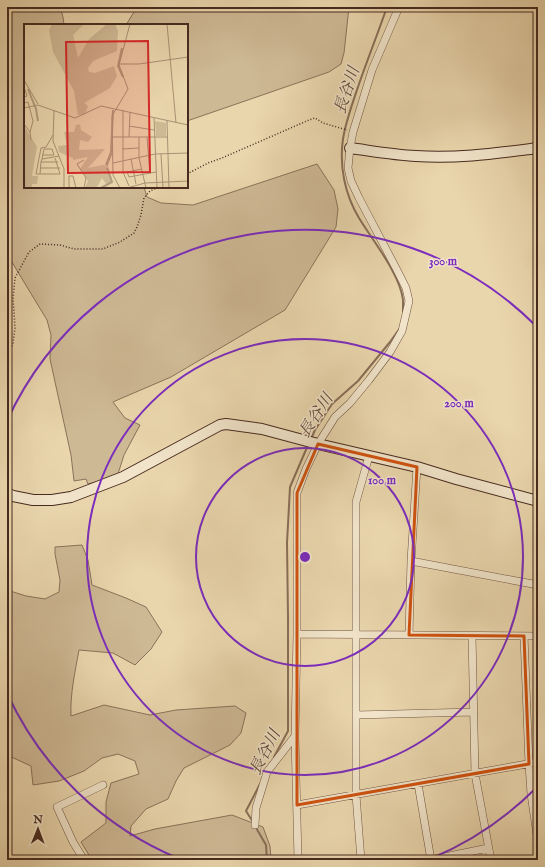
<svg xmlns="http://www.w3.org/2000/svg" width="545" height="867" viewBox="0 0 545 867" font-family="'IM FELL English','Noto Serif JP',serif">
	<rect width="100%" height="100%" fill="#ead6ad"/>
	<filter id="stains"><feTurbulence type="fractalNoise" baseFrequency=".005" numOctaves="4"/><feColorMatrix values="0 0 0 0 .2 0 0 0 0 .09 0 0 0 0 .02 0 0 0 .5 -.17"/></filter>
	<radialGradient id="worn" r=".72"><stop offset=".6" stop-color="#630" stop-opacity="0"/><stop offset="1" stop-color="#630" stop-opacity=".3"/></radialGradient>
	<path fill="#ceb995" stroke="#8a725a" d="M 7,7 L 60,7 L 63,17 L 64,25 L 25,25 L 25,187 L 144,187 L 147,197 L 161,203 L 193,205 L 317,164 L 334,190 L 338,209 L 336,227 L 285,310 L 171,377 L 122,398 L 113,402 L 125,418 L 140,425 L 124,455 L 117,477 L 88,484 L 86,479 L 74,481 L 71,455 L 50,359 L 51,335 L 47,320 L 7,254 Z
		M 137,7 L 349,7 L 344,53 L 341,64 L 329,72 L 187,121 L 187,25 L 126,25 Z
		M 82,545 L 88,560 L 92,585 L 126,598 L 146,607 L 162,632 L 151,649 L 135,665 L 113,653 L 79,650 C 75,672 70,694 71,716 L 104,705 L 150,715 L 176,710 L 235,706 L 246,713 L 241,733 L 230,745 L 184,768 L 176,781 L 168,799 L 146,809 L 131,826 L 130,836 L 155,829 L 232,815 L 263,827 L 270,846 L 271,860 L 92,860 L 81,842 L 106,823 L 106,802 L 111,783 L 139,774 L 135,761 L 118,754 L 102,758 L 84,771 L 59,781 L 33,785 L 31,766 L 7,755 L 7,590 L 26,596 L 45,599 L 59,592 L 60,580 L 55,554 L 55,547 Z"/>
	<g fill="none" stroke-linecap="round" stroke-linejoin="round">
		<path stroke="#886e57" stroke-width="2" d="M 387,7 C 378,33 368,58 359,84 C 353,102 346,120 343,139 C 339,166 345,195 359,218 C 373,241 400,274 403,300 C 403,304 403,308 403,312
			M 311,439 L 315,430 L 332,404 L 358,381 L 390,342 L 400,328
			M 274,757 L 288,731 L 288,617 L 287,543 L 290,487 L 308,445
			M 253,822 L 246,811 L 260,784
			M 255,826 L 266,845 L 267,860"/>
		<g stroke="#705542" stroke-width="8">
			<path id="street" d="M 411,561 L 538,585
				M 297,634 L 538,636
				M 409,635 L 411,561 L 417,467
				M 472,635 L 475,774 L 491,860
				M 524,636 L 529,764 L 531,794 L 538,842
				M 356,715 L 473,712
				M 418,784 L 431,860
				M 297,805 L 538,762
				M 255,825 L 256,808 L 267,772 L 295,736
				M 84,860 L 73,842 L 57,807 L 103,785
				M 298,860 L 295,736 L 297,634 L 297,493 L 306,469 L 318,444 L 335,417 L 350,403 L 369,380 L 390,352 L 402,331 L 409,301 L 406,288 L 397,270 L 359,198 L 351,181 L 348,168 L 350,148 L 353,132 L 372,70 L 399,7
				M 361,860 L 356,795 L 356,502 L 369,456
				M 430,860 L 488,848"/>
		</g>
		<g stroke="#472a1f" stroke-width="12">
			<path id="secondary" d="M 350,148 C 372,151 394,155 416,156 C 457,159 498,153 538,148
				M 7,493 L 13,496 L 33,500 L 52,500 L 71,497 L 123,477 L 220,425 L 226,424 L 262,429 L 318,444 L 417,467 L 456,479 L 538,501"/>
		</g>
		<path stroke="#472a1f" stroke-width="1.5" stroke-dasharray="1 2" stroke-linecap="butt" d="M 187,174 L 208,163 L 222,158 L 309,120 L 315,118 L 323,123 L 347,130
			M 7,357 L 9,355 L 13,343 L 15,328 L 14,311 L 13,299 L 15,278 L 29,252 L 40,244 L 60,245 L 74,249 L 103,249 L 120,242 L 134,233 L 137,227 L 141,215 L 144,198 L 150,191 L 159,187"/>
		<use href="#street" stroke="#f1e4ca" stroke-width="7"/>
		<use href="#secondary" stroke="#f1e4ca" stroke-width="10"/>
	</g>
	<path fill="none" stroke="#d0520f" stroke-width="3" stroke-linejoin="round" d="M 318,444 L 417,467 L 409,635 L 524,636 L 529,764 L 297,805 L 297,493 Z"/>
	<g fill="none" stroke="#7b2cbf" stroke-width="2">
		<circle cx="305" cy="557" r="109"/>
		<circle cx="305" cy="557" r="218"/>
		<path d="M536 788A327 327 0 0 1 430 859M180 859A327 327 0 0 1 7 693M7 421A327 327 0 0 1 536 326"/>
	</g>
	<g text-anchor="middle" stroke-width="3" stroke-linejoin="round" paint-order="stroke">
		<g font-size="16" font-style="italic" fill="#624636" stroke="#f1e4ca">
			<text transform="translate(346 90) rotate(-72)" y="6">長谷川</text>
			<text transform="translate(315 415) rotate(-57)" y="6">長谷川</text>
			<text transform="translate(264 752) rotate(-63)" y="6">長谷川</text>
		</g>
	</g>
	<g transform="translate(24 24)">
		<rect width="164" height="164" fill="#ead6ad"/>
		<path d="M 28,0 L 60,0 L 49,11 L 54,34 L 65,15 L 83,0 L 91,0 L 94,7 L 93,27 L 69,37 L 64,44 L 65,48 L 71,49 L 90,42 L 93,52 L 86,64 L 60,79 L 64,82 L 61,90 L 54,91 L 50,67 L 29,28 L 25,6 ZM 131,97 L 142,99 L 142,112 L 132,112 ZM 56,100 L 57,106 L 68,113 L 64,118 L 56,116 L 55,126 L 81,125 L 64,144 L 79,141 L 84,142 L 89,158 L 82,160 L 78,154 L 73,163 L 61,164 L 64,157 L 56,145 L 64,133 L 49,136 L 49,134 L 35,128 L 34,122 L 43,121 L 40,108 L 50,108 L 52,101 ZM 0,102 L 13,123 L 8,152 L 14,152 L 13,160 L 8,160 L 8,164 L 0,164 Z" fill="#ceb995"/>
		<path fill="none" stroke="#b39c7d" stroke-width="2" d="M 98,24 L 94,42 L 99,53M 4,65 L 12,85 L 14,97M 82,141 L 87,128 L 89,86M 77,164 L 88,158 L 83,144"/>
		<path fill="none" stroke="#a99174" stroke-width="1" d="M 143,0 L 152,99M 95,40 L 115,40 L 164,33M 0,56 L 14,80M 0,63 L 3,72 L 0,73M 0,79 L 4,78 L 9,97 L 6,108M 0,84 L 14,81 L 51,94 L 77,82 L 164,101M 30,86 L 29,117 L 40,145 L 40,164M 99,86 L 99,148 L 105,162M 130,94 L 133,164M 143,97 L 145,164M 0,100 L 6,108 L 7,116M 105,102 L 130,106M 29,111 L 22,123 L 17,124 L 12,150 L 36,150 L 31,134M 88,113 L 143,113M 105,113 L 106,88M 115,113 L 115,134 L 122,164M 123,113 L 126,149M 98,125 L 115,124M 137,130 L 139,164M 18,135 L 35,132M 107,135 L 112,160M 60,136 L 53,140 L 62,154 L 60,164M 17,138 L 34,138M 89,139 L 131,130 L 164,129M 83,142 L 88,129M 16,144 L 36,144M 118,145 L 103,148 L 105,153 L 132,148M 16,150 L 17,138 L 18,135 L 20,125 L 28,125 L 30,131 L 18,131M 45,164 L 45,152 L 49,152 L 52,164M 96,164 L 89,151 L 88,92 L 104,65 L 95,41 L 106,0M 103,164 L 121,159 L 164,157"/>
		<path fill="#d62828" fill-opacity="0.15" stroke="#d62828" stroke-width="2" d="M 124,17 L 126,148 L 44,149 L 42,18 Z"/>
		<rect width="164" height="164" fill="none" stroke="#472a1f" stroke-width="2"/>
	</g>
	<circle cx="305" cy="557" r="6" fill="#7b2cbf" stroke="#f1e4ca" stroke-width="2"/>
	<g font-size="12" text-anchor="middle" font-weight="bold" fill="#7b2cbf" stroke="#f1e4ca" stroke-width="3" stroke-linejoin="round" paint-order="stroke">
		<text x="443" y="265">300 m</text>
		<text x="459" y="407">200 m</text>
		<text x="382" y="484">100 m</text>
	</g>
	<rect width="545" height="867" fill="none" stroke="#ead6ad" stroke-width="24"/>
	<rect x="8" y="8" width="529" height="851" fill="none" stroke="#472a1f" stroke-width="2"/>
	<rect x="12" y="12" width="521" height="843" fill="none" stroke="#472a1f"/>
	<g transform="translate(38 829) rotate(1)" stroke="#f1e4ca" stroke-width="3" paint-order="stroke">
	<path d="M0-3L7 15L0 10L-7 15Z" fill="#472a1f"/>
	<text y="-6" font-size="11" font-weight="bold" text-anchor="middle" fill="#472a1f">N</text>
	</g>
	<rect width="100%" height="100%" filter="url(#stains)"/>
	<rect width="100%" height="100%" fill="url(#worn)"/>
</svg>
